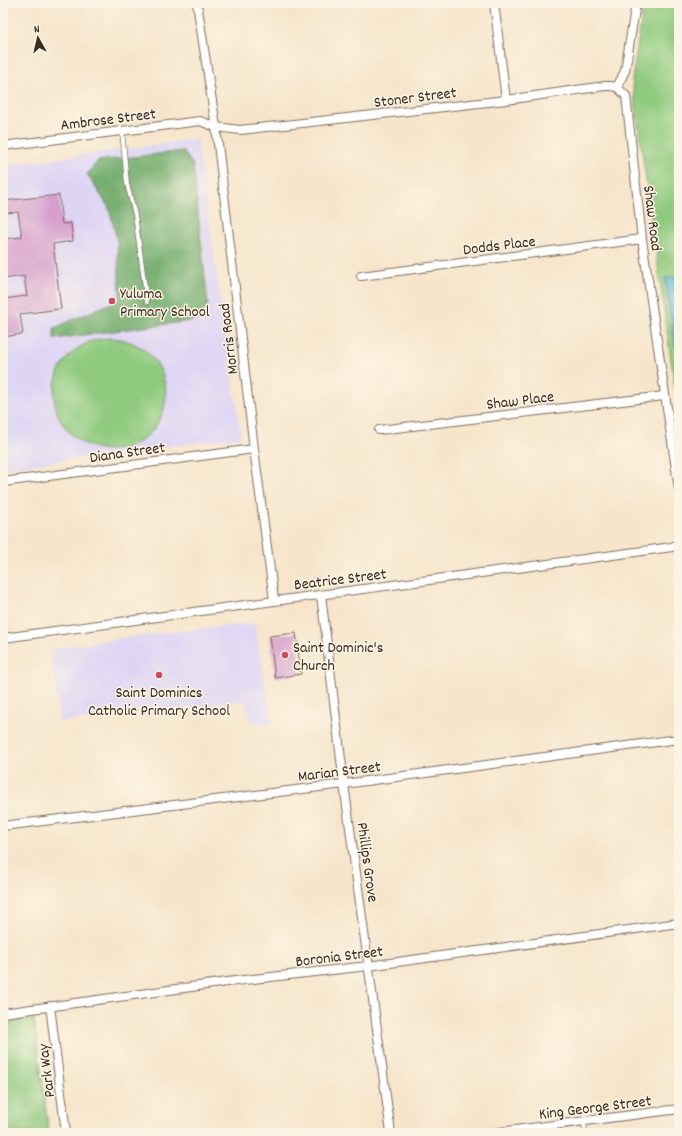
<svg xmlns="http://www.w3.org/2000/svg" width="682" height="1136" viewBox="0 0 682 1136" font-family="Dekko,sans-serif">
	<rect width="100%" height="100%" fill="#fcf5e5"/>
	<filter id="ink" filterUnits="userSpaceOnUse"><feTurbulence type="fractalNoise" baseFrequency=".025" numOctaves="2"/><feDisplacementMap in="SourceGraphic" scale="8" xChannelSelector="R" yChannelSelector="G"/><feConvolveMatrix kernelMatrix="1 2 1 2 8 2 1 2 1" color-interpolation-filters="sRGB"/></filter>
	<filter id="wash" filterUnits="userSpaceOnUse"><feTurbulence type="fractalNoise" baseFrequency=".012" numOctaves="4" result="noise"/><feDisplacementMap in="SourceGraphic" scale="16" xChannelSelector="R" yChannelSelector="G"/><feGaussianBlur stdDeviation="0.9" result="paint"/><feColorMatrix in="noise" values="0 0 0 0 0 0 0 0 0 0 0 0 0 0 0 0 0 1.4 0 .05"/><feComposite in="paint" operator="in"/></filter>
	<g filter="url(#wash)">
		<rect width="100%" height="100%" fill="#f6e5cb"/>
		<path fill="#ded5f5" d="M 197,139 L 241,437 L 3,468 L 3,166 Z
			M 254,623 L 273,725 L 253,723 L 245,701 L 60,722 L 50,649 L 159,633 Z"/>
		<path fill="#90ca7f" stroke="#667a4e" d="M 644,3 L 679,3 L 679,417 L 632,80 Z
			M54 394a56 56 0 1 1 112 0a56 56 0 1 1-112 0Z
			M 34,1018 L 49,1133 L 3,1133 L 3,1024 Z"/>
		<path fill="#74ae6e" stroke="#586c46" d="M 183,151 L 193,165 L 208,305 L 197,320 L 54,339 L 54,328 L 120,299 L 117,240 L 109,208 L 87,174 L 98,161 Z"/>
		<path fill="#55b4d4" stroke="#486f79" d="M 679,276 L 679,348 L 675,346 L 665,278 Z"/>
		<g id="blocks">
			<path fill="#d59ece" d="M 59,195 L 62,224 L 71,223 L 73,241 L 53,244 L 61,309 L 20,314 L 23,334 L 3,337 L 3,299 L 27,296 L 24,276 L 3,279 L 3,239 L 22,237 L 18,212 L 3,213 L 3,201 Z
				M 296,633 L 301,674 L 275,678 L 270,636 Z"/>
		</g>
	</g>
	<g filter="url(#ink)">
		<use href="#blocks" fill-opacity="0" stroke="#7c6b5b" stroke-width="1"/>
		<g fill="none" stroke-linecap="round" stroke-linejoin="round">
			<g stroke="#7c6b5b" stroke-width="5.5">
				<path id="service" d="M 122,130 L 127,184 L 135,215 L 147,302
					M 584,1121 L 585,1133"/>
			</g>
			<g stroke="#7c6b5b" stroke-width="10">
				<path id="minor" d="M 197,3 L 216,127 L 254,449 L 274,600
					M 494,3 L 506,100
					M 617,87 L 626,96 L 642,239 L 679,489
					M 617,87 L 625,71 L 636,3
					M 3,146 L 200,121 L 216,127 L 240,130 L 506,100 L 605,86 L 611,86 L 617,87
					M 361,276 L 642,239
					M 379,430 L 664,396
					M 3,482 L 254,449
					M 321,595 L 344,784 L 391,1133
					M 3,638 L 672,547 L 679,543
					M 3,826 L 344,784 L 679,739
					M 50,1006 L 66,1133
					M 3,1013 L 227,982 L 368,966 L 679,923
					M 492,1133 L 679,1109"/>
			</g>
			<use href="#service" stroke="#fff" stroke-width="4"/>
			<use href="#minor" stroke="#fff" stroke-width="8"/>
		</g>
	</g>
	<g fill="#d1495b" stroke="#fcf5e5" stroke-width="1.5">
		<circle cx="112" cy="301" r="4"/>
		<circle cx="285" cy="655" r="4"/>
		<circle cx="159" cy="675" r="4"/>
	</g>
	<g text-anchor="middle" stroke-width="3" stroke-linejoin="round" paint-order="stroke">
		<g font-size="16" fill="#3b2a1e" stroke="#fcf5e5">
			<text transform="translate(415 96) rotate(-7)" y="6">Stoner Street</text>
			<text transform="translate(108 118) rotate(-7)" y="6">Ambrose Street</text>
			<text transform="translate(654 218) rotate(83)" y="6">Shaw Road</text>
			<text transform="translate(499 244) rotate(-7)" y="6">Dodds Place</text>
			<text transform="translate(227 339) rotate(-97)" y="6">Morris Road</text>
			<text transform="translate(520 399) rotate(-7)" y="6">Shaw Place</text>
			<text transform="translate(127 451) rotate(-8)" y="6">Diana Street</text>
			<text transform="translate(340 578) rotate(-7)" y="6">Beatrice Street</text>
			<text transform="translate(339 770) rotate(-7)" y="6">Marian Street</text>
			<text transform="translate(369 862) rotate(82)" y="6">Phillips Grove</text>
			<text transform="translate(339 955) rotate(-7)" y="6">Boronia Street</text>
			<text transform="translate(45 1071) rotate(-97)" y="6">Park Way</text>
			<text transform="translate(595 1106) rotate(-7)" y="6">King George Street</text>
		</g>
		<g font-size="16" fill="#3b2a1e" stroke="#fcf5e5" text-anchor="start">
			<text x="120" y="298">Yuluma<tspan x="120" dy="18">Primary School</tspan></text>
			<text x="293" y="652">Saint Dominic's<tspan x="293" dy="18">Church</tspan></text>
			<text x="159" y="697" text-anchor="middle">Saint Dominics<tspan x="159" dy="18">Catholic Primary School</tspan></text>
		</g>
	</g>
	<rect width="682" height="1136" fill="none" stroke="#fcf5e5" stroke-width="16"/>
	<g transform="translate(38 38) rotate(352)" stroke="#fcf5e5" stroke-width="3" paint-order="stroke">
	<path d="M0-3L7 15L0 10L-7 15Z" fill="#3b2a1e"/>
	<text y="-6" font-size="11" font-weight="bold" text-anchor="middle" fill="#3b2a1e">N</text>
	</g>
</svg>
